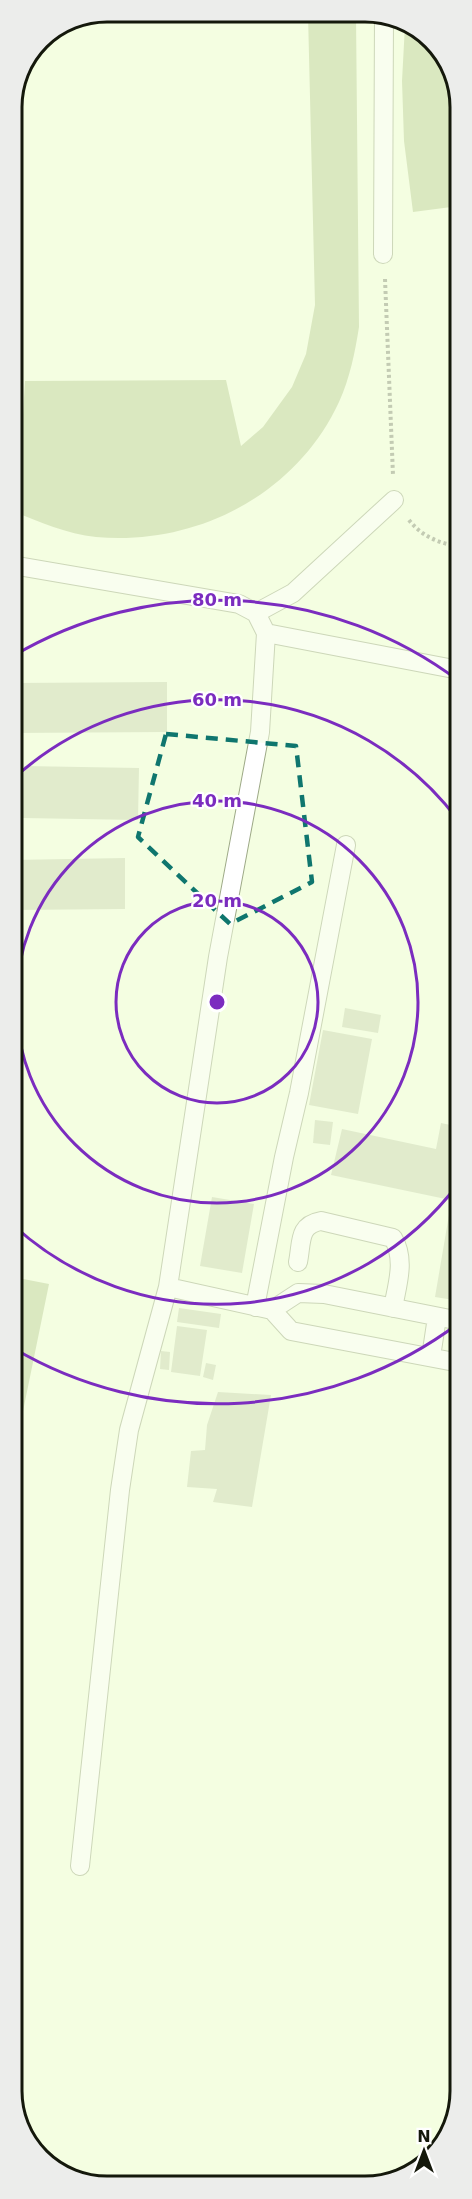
<svg xmlns="http://www.w3.org/2000/svg" width="472" height="2199" viewBox="0 0 472 2199" font-family="'DejaVu Sans',sans-serif">
	<rect width="100%" height="100%" fill="#f4fee1"/>
	<path fill="#bbce98" d="M 308,14 L 356,15 L 359,327 C 355,352 350,378 339,402 C 296,495 196,546 96,537 C 67,534 39,522 13,511 L 12,443 L 21,449 L 25,381 L 226,380 L 241,446 L 263,427 L 292,387 L 306,354 L 315,305 Z
		M 405,25 L 436,44 L 459,96 L 459,206 L 413,212 L 404,141 L 402,81 Z
		M 13,1277 L 49,1284 L 13,1460 Z"/>
	<path fill="#c9d6b2" d="M 167,682 L 167,732 L 12,733 L 12,683 Z
		M 24,766 L 139,768 L 138,820 L 23,818 Z
		M 12,808 L 15,808 L 15,823 L 12,823 Z
		M 125,858 L 125,909 L 12,910 L 12,860 Z
		M 345,1008 L 381,1015 L 378,1033 L 342,1027 Z
		M 323,1030 L 372,1039 L 358,1114 L 309,1105 Z
		M 315,1120 L 333,1122 L 330,1145 L 313,1143 Z
		M 441,1123 L 460,1127 L 460,1202 L 331,1175 L 342,1129 L 436,1149 Z
		M 212,1197 L 254,1204 L 242,1273 L 200,1266 Z
		M 450,1209 L 460,1211 L 460,1301 L 435,1297 Z
		M 179,1308 L 221,1314 L 219,1328 L 177,1322 Z
		M 177,1326 L 207,1330 L 200,1376 L 171,1372 Z
		M 161,1351 L 170,1352 L 169,1370 L 160,1369 Z
		M 206,1363 L 216,1365 L 213,1380 L 203,1377 Z
		M 218,1392 L 271,1395 L 252,1507 L 213,1502 L 217,1489 L 187,1487 L 191,1451 L 205,1450 L 207,1425 Z"/>
	<g fill="none" stroke-linecap="round" stroke-linejoin="round">
		<g stroke="#9da987" stroke-width="20">
			<path id="lane" d="M 383,254 L 384,15
				M 12,565 L 239,604 L 256,613 L 266,633 L 260,732 L 218,957 L 168,1287 L 129,1430 L 120,1490 L 80,1866
				M 256,613 L 293,593 L 394,500
				M 266,633 L 459,670
				M 298,1262 C 302,1242 298,1225 321,1221 L 393,1238 C 406,1260 397,1285 393,1308
				M 168,1287 L 272,1310 L 298,1293 L 324,1294 L 460,1321
				M 255,1307 L 284,1157 L 299,1093 L 346,845
				M 272,1310 L 291,1331 L 460,1363
				M 431,1357 L 437,1317"/>
		</g>
		<path stroke="#888f7a" stroke-width="4" stroke-dasharray="3 3" stroke-linecap="butt" d="M 385,279 L 393,475
			M 409,520 C 421,536 440,544 459,546"/>
		<use href="#lane" stroke="#fff" stroke-width="18"/>
	</g>
	<path d="M0 0H472V2199H0ZM 166,734 L 296,746 L 312,882 L 230,924 L 138,837 Z" fill="#f4fee1" fill-opacity=".55" fill-rule="evenodd"/>
	<path fill="none" stroke="#0f766e" stroke-width="4.5" stroke-dasharray="12 8" stroke-linejoin="round" d="M 166,734 L 296,746 L 312,882 L 230,924 L 138,837 Z"/>
	<g fill="none" stroke="#7b2cbf" stroke-width="3">
		<circle cx="217" cy="1002" r="101"/>
		<circle cx="217" cy="1002" r="201"/>
		<path d="M458 1184A302 302 0 0 1 13 1225M13 779A302 302 0 0 1 458 820"/>
		<path d="M459 1323A402 402 0 0 1 13 1348M13 656A402 402 0 0 1 459 681"/>
	</g>
	<path d="M0 0H472V2199H0ZM107 22H365A85 85 0 0 1 450 107V2091A85 85 0 0 1 365 2176H107A85 85 0 0 1 22 2091V107A85 85 0 0 1 107 22Z" fill="#ecedeb" fill-rule="evenodd"/>
	<path fill="none" stroke="#14180b" stroke-width="3" d="M107 22H365A85 85 0 0 1 450 107V2091A85 85 0 0 1 365 2176H107A85 85 0 0 1 22 2091V107A85 85 0 0 1 107 22Z"/>
	<circle cx="217" cy="1002" r="9" fill="#7b2cbf" stroke="#fff" stroke-width="3"/>
	<g font-size="18" text-anchor="middle" font-weight="bold" fill="#7b2cbf" stroke="#fff" stroke-width="4.5" stroke-linejoin="round" paint-order="stroke">
		<text x="217" y="606">80 m</text>
		<text x="217" y="706">60 m</text>
		<text x="217" y="807">40 m</text>
		<text x="217" y="907">20 m</text>
	</g>
	<g transform="translate(424 2151)" stroke="#ffffff" stroke-width="4.5" paint-order="stroke">
	<path d="M0-4.5L10 22L0 15L-10 22Z" fill="#14180b"/>
	<text y="-9" font-size="16" font-weight="bold" text-anchor="middle" fill="#14180b">N</text>
	</g>
</svg>
